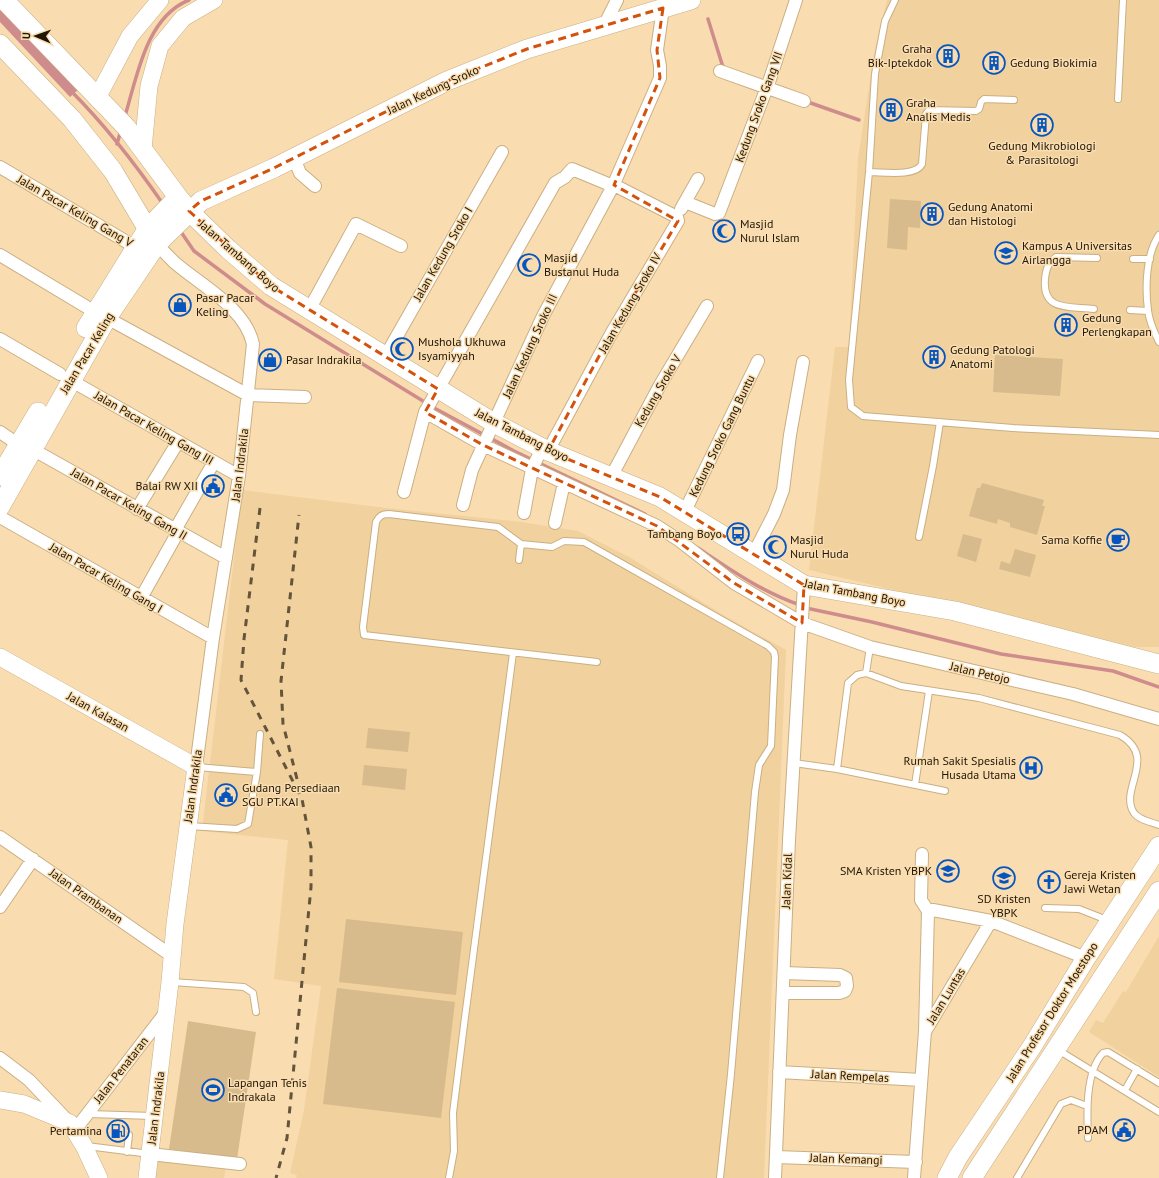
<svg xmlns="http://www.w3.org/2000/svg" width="1159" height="1178" viewBox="0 0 1159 1178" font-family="'PT Sans',sans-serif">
	<rect width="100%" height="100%" fill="#f9ddb0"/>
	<path fill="#f1d19e" d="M 887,0 L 1159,0 L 1159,647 L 1135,647 L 809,570 L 835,347 L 849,347 L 858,158 L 875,49 Z
		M 242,490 L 386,508 L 521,522 L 578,531 L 629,557 L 725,616 L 786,650 L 764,1178 L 296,1178 L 297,1175 L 290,1173 L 304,1110 L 321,986 L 274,979 L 288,840 L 202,831 Z
		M 1159,936 L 1159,1077 L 1089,1032 L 1096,1020 L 1103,1023 L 1123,991 L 1126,992 Z
		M 154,1157 L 226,1166 L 224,1178 L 152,1178 Z"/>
	<path fill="#d7bb8d" d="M 890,199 L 921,201 L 920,228 L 908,227 L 907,250 L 887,248 Z
		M 995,355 L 1063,359 L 1060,396 L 993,392 Z
		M 982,483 L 1044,500 L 1042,506 L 1045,506 L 1037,535 L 1010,527 L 1010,523 L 998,519 L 997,524 L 969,516 L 977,488 L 980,488 Z
		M 963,534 L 982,539 L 976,562 L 957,556 Z
		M 1015,549 L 1036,555 L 1030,577 L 999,569 L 1001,561 L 1010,564 Z
		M 368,728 L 410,732 L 408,752 L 366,748 Z
		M 364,765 L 407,769 L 405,790 L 362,785 Z
		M 346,919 L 463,932 L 456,995 L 339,982 Z
		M 337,988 L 455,1002 L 441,1118 L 323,1104 Z
		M 188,1021 L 256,1032 L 237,1159 L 169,1149 Z"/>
	<path fill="#cf8c8c" d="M 0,5 L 78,90 L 70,97 L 0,22 Z"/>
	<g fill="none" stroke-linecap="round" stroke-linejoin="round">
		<path stroke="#cf8c8c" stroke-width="3.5" d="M 708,19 L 722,64 L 724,68
			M 71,91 C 105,125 136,165 163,204
			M 805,101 L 859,120
			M 125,116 C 137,77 146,17 189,0
			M 117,144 L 121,130
			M 179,229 L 194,251 L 265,304 L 436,409 L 514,451 L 645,514
			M 698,548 C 731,570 762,592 800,605
			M 806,608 L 872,622 L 1001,654 L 1113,671 L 1159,687"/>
		<g stroke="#caaf83" stroke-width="8">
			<path id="lane" d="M 895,0 L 885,21 L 875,74 L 869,172 L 849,380 L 851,407 L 863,416 L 1013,428 L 1159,435
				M 1118,99 L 1123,0
				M 869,172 C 883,172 916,177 922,164 L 926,114 L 929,110 L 976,111 L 979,109 L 981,102 L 984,99 L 1014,100
				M 1159,235 C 1146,254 1145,287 1148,310 C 1149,321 1154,332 1159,342
				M 1133,259 L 1150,259
				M 1094,309 C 1070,306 1042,312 1045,279 C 1046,269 1048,263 1056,257 L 1097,258
				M 1130,310 L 1148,311
				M 919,537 L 933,466 L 940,422
				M 519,560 L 521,544
				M 597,662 L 364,635 L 363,627 L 376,522 C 379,516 382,514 389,514 L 498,527 L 521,544 L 552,547 L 564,541 L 584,542 L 768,646 L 774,652 L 775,657 L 771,746 L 759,765 L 755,792 L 731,1074 L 720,1178
				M 866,673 L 870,647
				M 794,763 L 837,769 L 945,791
				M 197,767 L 257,772
				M 837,769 L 848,683 L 857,675 L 866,673 L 901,686 L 979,698 L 1120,735 C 1159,758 1118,789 1134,813 C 1139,820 1151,822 1159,825
				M 915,785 L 929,691
				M 189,826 L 237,829 L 248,824 L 257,772 L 260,734
				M 1045,908 L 1079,909 L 1107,920
				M 172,982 L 244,987 L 253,993 L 256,1012
				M 1058,1050 L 1159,1112
				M 1125,1090 L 1137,1069
				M 89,1114 L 153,1116
				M 1088,1138 C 1087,1114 1085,1072 1103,1053 L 1108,1052 L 1159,1083
				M 87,1146 L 150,1154
				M 127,1152 L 129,1135
				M 449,1178 L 454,1151 L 453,1113 L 464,1025 L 513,653
				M 1017,1178 L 1061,1104 L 1071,1100 L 1087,1106"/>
		</g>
		<g stroke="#caaf83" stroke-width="14">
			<path id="street" d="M 604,26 L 617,0
				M 720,71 L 804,101
				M 294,158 L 300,173 L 315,186
				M 0,167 L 142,251
				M 685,202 L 715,214 L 719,213 L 769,82 L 796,0
				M 681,209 L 698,179
				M 157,244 C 162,250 168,256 174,262 C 200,285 245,307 253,344 L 239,476 L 213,638 L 196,767
				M 0,255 L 95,312
				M 309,310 L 356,224 L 401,246
				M 107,318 L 248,395 L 305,397
				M 0,339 L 60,374
				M 385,357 L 502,152
				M 70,380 L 239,476
				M 425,412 L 483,445 L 657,526 L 680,541 L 734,583 L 802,623 L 870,647 L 1073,694 L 1159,719
				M 0,432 L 19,445
				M 32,449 L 226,558
				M 548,451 L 611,334 L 678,221 L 677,217 L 614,185
				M 611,477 L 660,385 L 707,306
				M 404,492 L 425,412 L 555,183 L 565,177 L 572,169 L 613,186
				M 463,505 L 472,470 L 543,316 L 613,186 L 660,78 L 660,66 L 657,50 L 663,8
				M 137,509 L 178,442
				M 685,511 L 758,361
				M 524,513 L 532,469 L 542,448
				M 0,517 L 213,638
				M 555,523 L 564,483
				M 175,530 L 214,462
				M 753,555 L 774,514 L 783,490 L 790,435 L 803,362
				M 141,598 L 178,532
				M 0,837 L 172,956
				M 0,907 L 33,859
				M 928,911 L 933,910 L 991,921 L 1086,958
				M 783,993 L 839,993 L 845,991 L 847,986 L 846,978 L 840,975 L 784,973
				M 926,1030 L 991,921
				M 0,1058 L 29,1080 L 67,1120
				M 779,1072 L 921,1080
				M 75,1130 L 166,1012
				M 150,1154 L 240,1164
				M 776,1157 L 916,1162
				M 775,1178 L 789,840 L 804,585
				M 914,1178 L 925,1031 L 928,911 L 921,900 L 922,854"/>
		</g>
		<g stroke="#caaf83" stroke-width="18">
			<path id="secondary" d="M 97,98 L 130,36 L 160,0
				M 143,149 L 149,86 L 160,46 L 183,18 L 214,0
				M 0,657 L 196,767 L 175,924 L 170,982 L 147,1178
				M 0,1100 L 24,1104 L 70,1123 L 84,1146 L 99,1178"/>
		</g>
		<g stroke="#caaf83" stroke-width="20">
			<path id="primary" d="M 4,0 L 126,127 L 178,197 L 192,214 L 228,249 L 271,286 L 494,423 L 548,451 L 660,497 L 804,585 L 955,611 L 1159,664
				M 0,44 L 72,119 L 113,171 L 153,238
				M 86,328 L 148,228 L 178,197
				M 0,476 L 38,412
				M 0,507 L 107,318 L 157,244 L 201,201 L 274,168 L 447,81 L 527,49 L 691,0
				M 947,1178 L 958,1157 L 1033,1045 L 1086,958 L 1159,846
				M 972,1178 L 1159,891"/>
		</g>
		<use href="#lane" stroke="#fff" stroke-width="6"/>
		<use href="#street" stroke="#fff" stroke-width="12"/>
		<use href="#secondary" stroke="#fff" stroke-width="17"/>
		<use href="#primary" stroke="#fff" stroke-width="19"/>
		<path stroke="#64543b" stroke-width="3" stroke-dasharray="7 7" stroke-linecap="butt" d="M 260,508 L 244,639 L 241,680 L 302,799 L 311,847 L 311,887 L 287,1138 L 276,1178
			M 297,779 L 283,724 L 281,681 L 299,515"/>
	</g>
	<path fill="none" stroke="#d4520b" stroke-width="3" stroke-dasharray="8 5" stroke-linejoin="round" d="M 663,8 L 657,50 L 660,78 L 614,185 L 678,221 L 611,334 L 548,451 L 660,497 L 804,585 L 802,623 L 734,583 L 657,526 L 483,445 L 425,412 L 438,389 L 271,286 L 189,211 L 201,201 L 274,168 L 447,81 L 527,49 Z"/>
	<defs>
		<g id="building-ring" transform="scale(1.15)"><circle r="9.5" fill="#f9ddb0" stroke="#0755bf" stroke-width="1.5"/><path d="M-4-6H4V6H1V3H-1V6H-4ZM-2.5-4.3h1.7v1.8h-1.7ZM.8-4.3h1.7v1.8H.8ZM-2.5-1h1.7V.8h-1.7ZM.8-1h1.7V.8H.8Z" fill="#0755bf"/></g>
		<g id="mosque-ring" transform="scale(1.15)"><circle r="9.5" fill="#f9ddb0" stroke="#0755bf" stroke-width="1.5"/><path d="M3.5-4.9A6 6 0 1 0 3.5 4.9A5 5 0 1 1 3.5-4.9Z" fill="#0755bf"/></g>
		<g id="university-ring" transform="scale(1.15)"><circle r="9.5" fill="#f9ddb0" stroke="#0755bf" stroke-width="1.5"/><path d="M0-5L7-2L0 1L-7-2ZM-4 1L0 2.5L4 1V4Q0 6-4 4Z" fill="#0755bf"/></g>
		<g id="shop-ring" transform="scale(1.15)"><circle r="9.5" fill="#f9ddb0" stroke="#0755bf" stroke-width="1.5"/><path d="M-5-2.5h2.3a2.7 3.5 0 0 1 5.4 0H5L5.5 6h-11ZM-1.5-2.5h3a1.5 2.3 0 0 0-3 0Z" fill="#0755bf"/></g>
		<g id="civic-ring" transform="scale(1.15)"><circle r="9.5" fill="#f9ddb0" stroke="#0755bf" stroke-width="1.5"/><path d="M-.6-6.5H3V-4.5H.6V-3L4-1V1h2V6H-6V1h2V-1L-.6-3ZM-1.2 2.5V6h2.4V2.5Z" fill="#0755bf"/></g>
		<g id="bus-ring" transform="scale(1.15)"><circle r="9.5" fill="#f9ddb0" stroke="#0755bf" stroke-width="1.5"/><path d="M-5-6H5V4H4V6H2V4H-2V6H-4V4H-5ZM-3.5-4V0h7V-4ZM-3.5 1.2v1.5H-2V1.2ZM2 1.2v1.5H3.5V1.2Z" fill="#0755bf"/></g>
		<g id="cafe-ring" transform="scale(1.15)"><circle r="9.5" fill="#f9ddb0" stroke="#0755bf" stroke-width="1.5"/><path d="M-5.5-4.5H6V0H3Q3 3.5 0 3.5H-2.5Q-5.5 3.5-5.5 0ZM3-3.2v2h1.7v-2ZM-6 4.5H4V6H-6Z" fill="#0755bf"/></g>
		<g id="hospital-ring" transform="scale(1.15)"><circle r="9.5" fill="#f9ddb0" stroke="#0755bf" stroke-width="1.5"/><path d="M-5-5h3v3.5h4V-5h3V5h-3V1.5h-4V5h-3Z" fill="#0755bf"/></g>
		<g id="school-ring" transform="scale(1.15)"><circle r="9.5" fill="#f9ddb0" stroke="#0755bf" stroke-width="1.5"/><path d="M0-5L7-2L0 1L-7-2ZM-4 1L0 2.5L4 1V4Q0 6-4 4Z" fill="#0755bf"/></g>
		<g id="church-ring" transform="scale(1.15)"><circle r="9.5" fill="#f9ddb0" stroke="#0755bf" stroke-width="1.5"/><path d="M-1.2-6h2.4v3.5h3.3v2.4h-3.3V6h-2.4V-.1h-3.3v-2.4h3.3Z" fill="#0755bf"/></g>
		<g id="stadium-ring" transform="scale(1.15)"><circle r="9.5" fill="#f9ddb0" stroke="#0755bf" stroke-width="1.5"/><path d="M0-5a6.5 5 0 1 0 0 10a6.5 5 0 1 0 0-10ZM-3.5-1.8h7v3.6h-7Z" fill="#0755bf"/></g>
		<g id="fuel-ring" transform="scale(1.15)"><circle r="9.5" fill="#f9ddb0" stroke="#0755bf" stroke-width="1.5"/><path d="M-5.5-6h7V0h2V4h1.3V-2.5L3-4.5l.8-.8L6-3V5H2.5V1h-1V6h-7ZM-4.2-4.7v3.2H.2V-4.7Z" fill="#0755bf"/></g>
	</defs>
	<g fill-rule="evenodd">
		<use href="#building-ring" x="948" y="56"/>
		<use href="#building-ring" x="994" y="63"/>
		<use href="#building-ring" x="891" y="110"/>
		<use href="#building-ring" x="1042" y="125"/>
		<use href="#building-ring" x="932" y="214"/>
		<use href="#mosque-ring" x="724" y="231"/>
		<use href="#university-ring" x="1006" y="253"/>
		<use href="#mosque-ring" x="529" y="265"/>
		<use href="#shop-ring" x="180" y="305"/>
		<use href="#building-ring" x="1066" y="325"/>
		<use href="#mosque-ring" x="402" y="349"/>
		<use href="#building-ring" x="934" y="357"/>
		<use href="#shop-ring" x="270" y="360"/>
		<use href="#civic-ring" x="213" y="486"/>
		<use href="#bus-ring" x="738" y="534"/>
		<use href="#cafe-ring" x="1118" y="540"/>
		<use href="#mosque-ring" x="775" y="547"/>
		<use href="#hospital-ring" x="1031" y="768"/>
		<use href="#civic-ring" x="226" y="795"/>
		<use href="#school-ring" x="948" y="871"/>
		<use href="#school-ring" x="1004" y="878"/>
		<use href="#church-ring" x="1049" y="882"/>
		<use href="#stadium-ring" x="213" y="1090"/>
		<use href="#civic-ring" x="1124" y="1130"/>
		<use href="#fuel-ring" x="118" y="1131"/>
	</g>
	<g text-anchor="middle" stroke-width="3" stroke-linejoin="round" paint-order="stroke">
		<g font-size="12" fill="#1f1505" stroke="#f9ddb0" text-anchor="start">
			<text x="932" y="53" text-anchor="end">Graha<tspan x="932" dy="14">Bik-Iptekdok</tspan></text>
			<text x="1010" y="67">Gedung Biokimia</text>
			<text x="906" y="107">Graha<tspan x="906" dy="14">Analis Medis</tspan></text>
			<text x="1042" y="150" text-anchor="middle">Gedung Mikrobiologi<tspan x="1042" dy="14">&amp; Parasitologi</tspan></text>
			<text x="948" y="211">Gedung Anatomi<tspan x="948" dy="14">dan Histologi</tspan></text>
			<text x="740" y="228">Masjid<tspan x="740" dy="14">Nurul Islam</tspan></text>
			<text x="1022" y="250">Kampus A Universitas<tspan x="1022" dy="14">Airlangga</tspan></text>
			<text x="544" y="262">Masjid<tspan x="544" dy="14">Bustanul Huda</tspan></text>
			<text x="196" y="302">Pasar Pacar<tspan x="196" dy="14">Keling</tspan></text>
			<text x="1082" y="322">Gedung<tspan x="1082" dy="14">Perlengkapan</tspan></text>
			<text x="418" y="346">Mushola Ukhuwa<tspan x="418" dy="14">Isyamiyyah</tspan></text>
			<text x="950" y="354">Gedung Patologi<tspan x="950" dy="14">Anatomi</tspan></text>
			<text x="286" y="364">Pasar Indrakila</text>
			<text x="198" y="490" text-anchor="end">Balai RW XII</text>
			<text x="722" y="538" text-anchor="end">Tambang Boyo</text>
			<text x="790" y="544">Masjid<tspan x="790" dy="14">Nurul Huda</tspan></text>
			<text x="1102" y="544" text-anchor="end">Sama Koffie</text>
			<text x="1016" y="765" text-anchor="end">Rumah Sakit Spesialis<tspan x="1016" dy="14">Husada Utama</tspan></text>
			<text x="242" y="792">Gudang Persediaan<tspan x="242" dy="14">SGU PT.KAI</tspan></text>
			<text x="932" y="875" text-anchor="end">SMA Kristen YBPK</text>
			<text x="1064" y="879">Gereja Kristen<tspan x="1064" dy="14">Jawi Wetan</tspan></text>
			<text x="1004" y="903" text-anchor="middle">SD Kristen<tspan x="1004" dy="14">YBPK</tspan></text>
			<text x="228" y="1087">Lapangan Tenis<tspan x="228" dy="14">Indrakala</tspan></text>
			<text x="1108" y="1134" text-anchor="end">PDAM</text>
			<text x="102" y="1135" text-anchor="end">Pertamina</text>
		</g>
		<g font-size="12" fill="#1f1505" stroke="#f9ddb0">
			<text transform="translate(433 90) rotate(-25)" y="4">Jalan Kedung Sroko</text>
			<text transform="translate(759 107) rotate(-70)" y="4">Kedung Sroko Gang VII</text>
			<text transform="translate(75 211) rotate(30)" y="4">Jalan Pacar Keling Gang V</text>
			<text transform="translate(443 254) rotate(-60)" y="4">Jalan Kedung Sroko I</text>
			<text transform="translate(239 256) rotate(41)" y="4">Jalan Tambang Boyo</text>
			<text transform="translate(630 303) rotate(-60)" y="4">Jalan Kedung Sroko IV</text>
			<text transform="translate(530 346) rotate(-65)" y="4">Jalan Kedung Sroko III</text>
			<text transform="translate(87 353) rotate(-59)" y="4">Jalan Pacar Keling</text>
			<text transform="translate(658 391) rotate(-60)" y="4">Kedung Sroko V</text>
			<text transform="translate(154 428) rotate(30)" y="4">Jalan Pacar Keling Gang III</text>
			<text transform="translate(522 435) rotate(27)" y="4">Jalan Tambang Boyo</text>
			<text transform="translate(722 436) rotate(-64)" y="4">Kedung Sroko Gang Buntu</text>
			<text transform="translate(240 465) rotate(-83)" y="4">Jalan Indrakila</text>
			<text transform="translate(129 504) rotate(30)" y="4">Jalan Pacar Keling Gang II</text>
			<text transform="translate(106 578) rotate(30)" y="4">Jalan Pacar Keling Gang I</text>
			<text transform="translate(855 593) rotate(11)" y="4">Jalan Tambang Boyo</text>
			<text transform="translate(980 673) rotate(13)" y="4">Jalan Petojo</text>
			<text transform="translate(98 712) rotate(29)" y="4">Jalan Kalasan</text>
			<text transform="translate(193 786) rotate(-82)" y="4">Jalan Indrakila</text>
			<text transform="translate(787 881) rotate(-88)" y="4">Jalan Kidal</text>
			<text transform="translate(86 896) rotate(35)" y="4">Jalan Prambanan</text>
			<text transform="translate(946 996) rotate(-59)" y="4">Jalan Luntas</text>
			<text transform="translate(1052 1012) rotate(-58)" y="4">Jalan Profesor Doktor Moestopo</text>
			<text transform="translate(121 1070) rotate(-52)" y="4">Jalan Penataran</text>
			<text transform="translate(850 1076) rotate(3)" y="4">Jalan Rempelas</text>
			<text transform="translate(156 1108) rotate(-83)" y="4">Jalan Indrakila</text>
			<text transform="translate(846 1159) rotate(2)" y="4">Jalan Kemangi</text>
		</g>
	</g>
	<g transform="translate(36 36) rotate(272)" stroke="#f9ddb0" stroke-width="3" paint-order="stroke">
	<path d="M0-3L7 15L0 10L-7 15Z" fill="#1f1505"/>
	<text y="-6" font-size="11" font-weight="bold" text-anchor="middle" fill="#1f1505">U</text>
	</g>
</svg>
